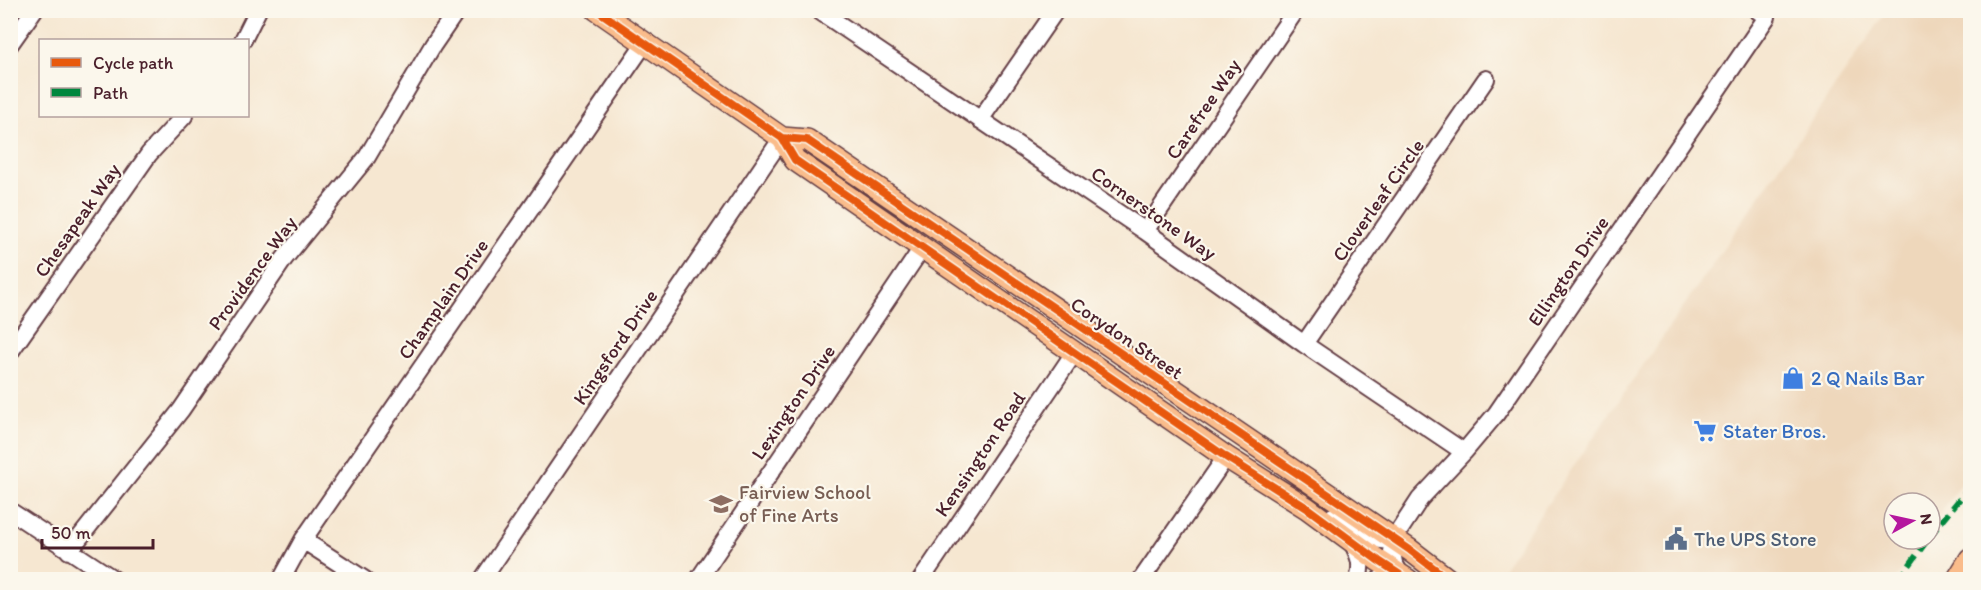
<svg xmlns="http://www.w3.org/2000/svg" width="1981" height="590" viewBox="0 0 1981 590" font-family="Itim,sans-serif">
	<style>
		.built { fill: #eed7bb }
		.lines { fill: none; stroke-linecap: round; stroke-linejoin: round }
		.minor-casing { stroke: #643d44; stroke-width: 20 }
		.major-casing { stroke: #643d44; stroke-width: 24 }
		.minor { stroke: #fff; stroke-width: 16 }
		.major { stroke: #fabc8b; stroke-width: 21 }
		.quiet { stroke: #00873e; stroke-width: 6; stroke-dasharray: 12 6; stroke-linecap: butt }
		.cycleway-casing { stroke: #fbf7ec; stroke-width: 11 }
		.cycleway { stroke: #e8590c; stroke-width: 8 }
		.labels { text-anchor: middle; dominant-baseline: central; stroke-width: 4.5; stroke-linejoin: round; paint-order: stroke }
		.street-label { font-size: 20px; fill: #4a1f2b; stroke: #fbf7ec }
		.shop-label { font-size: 20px; fill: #366cbe; stroke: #fbf7ec; text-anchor: start }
		.education-label { font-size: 20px; fill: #785e54; stroke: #fbf7ec; text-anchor: start }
		.service-label { font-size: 20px; fill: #4e5e75; stroke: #fbf7ec; text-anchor: start }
	</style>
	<rect width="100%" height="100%" fill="#fbf7ec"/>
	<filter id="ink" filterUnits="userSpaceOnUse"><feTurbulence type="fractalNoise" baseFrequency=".0167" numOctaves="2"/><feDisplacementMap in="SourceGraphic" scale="12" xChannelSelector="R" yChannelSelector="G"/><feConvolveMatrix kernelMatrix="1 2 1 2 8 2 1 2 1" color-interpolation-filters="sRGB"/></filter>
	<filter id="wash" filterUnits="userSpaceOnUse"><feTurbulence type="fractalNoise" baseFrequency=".008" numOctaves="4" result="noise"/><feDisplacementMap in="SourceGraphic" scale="24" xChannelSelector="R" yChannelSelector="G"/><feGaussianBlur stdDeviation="1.35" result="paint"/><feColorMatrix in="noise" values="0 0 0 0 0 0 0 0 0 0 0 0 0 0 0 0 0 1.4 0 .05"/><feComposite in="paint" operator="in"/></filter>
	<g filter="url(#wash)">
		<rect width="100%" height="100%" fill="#f6e7d1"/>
		<!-- built -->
		<path class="built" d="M1887,11h83v460l-40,58v-26h-36v36h29l-27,40h-400z"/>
	</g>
	<g filter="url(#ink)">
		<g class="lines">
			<!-- minor casing -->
			<g class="minor-casing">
				<path id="minor" d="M818,10l327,221 159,113 160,108
					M243,40l15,-30
					M10,44l24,-34
					M980,120l76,-110
					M1145,231l151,-221
					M1304,344l182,-265
					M10,352l139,-198 35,-38
					M10,511l105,69
					M1333,516c21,13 35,29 61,23
					M303,540l62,40
					M1352,542c7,14 11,22 6,38
					M69,551l112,-141 103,-151 83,-102 66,-112 24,-35
					M281,580l22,-40 341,-496
					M482,580l300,-442
					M698,580l224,-332
					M921,580l153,-227
					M1141,580l85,-123
					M1379,580l8,-5h14l-7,-12 -2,-11 2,-13 5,-8 21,-32 44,-47 32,-38 271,-397 -10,-7"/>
			</g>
			<!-- major casing -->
			<g class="major-casing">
				<path id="major" d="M597,10l185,128 13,22 431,297 81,51 72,53 29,19
					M782,138l25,2 603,410 39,30
					M1957,580l13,-21"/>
			</g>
			<!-- minor -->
			<use href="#minor" class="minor"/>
			<!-- major -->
			<use href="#major" class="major"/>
			<!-- quiet -->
			<path class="quiet" d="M1930,536l40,-50
				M1899,580l29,-41"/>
			<!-- cycleway casing -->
			<g class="cycleway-casing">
				<path id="cycleway" d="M597,10l185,128 13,22 431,297 81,51 72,53 29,19
					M782,138l25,2 603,410 39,30"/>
			</g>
			<!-- cycleway -->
			<use href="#cycleway" class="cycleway"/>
		</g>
	</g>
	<!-- icons -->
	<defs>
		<g id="shop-bare" transform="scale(1.8)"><path d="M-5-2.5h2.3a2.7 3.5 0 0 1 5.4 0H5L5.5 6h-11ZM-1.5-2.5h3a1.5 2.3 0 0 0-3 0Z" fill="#3f7fe0" stroke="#fbf7ec" stroke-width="2.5" paint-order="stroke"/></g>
		<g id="supermarket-bare" transform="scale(1.8)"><path d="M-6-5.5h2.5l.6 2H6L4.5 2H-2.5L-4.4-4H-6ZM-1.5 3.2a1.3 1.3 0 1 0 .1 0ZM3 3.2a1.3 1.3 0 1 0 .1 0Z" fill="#3f7fe0" stroke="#fbf7ec" stroke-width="2.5" paint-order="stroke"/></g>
		<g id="school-bare" transform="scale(1.8)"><path d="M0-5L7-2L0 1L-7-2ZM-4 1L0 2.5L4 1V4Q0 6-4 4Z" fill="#8d6e63" stroke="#fbf7ec" stroke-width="2.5" paint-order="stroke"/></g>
		<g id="civic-bare" transform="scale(1.8)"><path d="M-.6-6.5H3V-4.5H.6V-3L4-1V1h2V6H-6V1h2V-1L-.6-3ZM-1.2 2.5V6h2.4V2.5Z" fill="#5c6f8a" stroke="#fbf7ec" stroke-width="2.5" paint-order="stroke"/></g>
	</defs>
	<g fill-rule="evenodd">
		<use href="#shop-bare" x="1793" y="378"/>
		<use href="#supermarket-bare" x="1705" y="431"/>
		<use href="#school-bare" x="721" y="504"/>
		<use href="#civic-bare" x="1676" y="539"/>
	</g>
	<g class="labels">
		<!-- street labels -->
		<g class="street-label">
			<text transform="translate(1203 109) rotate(-56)">Carefree Way</text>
			<text transform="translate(1378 200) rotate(-55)">Cloverleaf Circle</text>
			<text transform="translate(1154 213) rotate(35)">Cornerstone Way</text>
			<text transform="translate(77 220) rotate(-55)">Chesapeak Way</text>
			<text transform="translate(1568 271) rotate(-56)">Ellington Drive</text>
			<text transform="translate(252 273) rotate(-54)">Providence Way</text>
			<text transform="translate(443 299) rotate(-55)">Champlain Drive</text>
			<text transform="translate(1127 338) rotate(34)">Corydon Street</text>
			<text transform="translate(615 347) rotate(-56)">Kingsford Drive</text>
			<text transform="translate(793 402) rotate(-56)">Lexington Drive</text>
			<text transform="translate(980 454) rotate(-56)">Kensington Road</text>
		</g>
		<!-- shop labels -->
		<g class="shop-label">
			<text x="1811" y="378">2 Q Nails Bar</text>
			<text x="1723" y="431">Stater Bros.</text>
		</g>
		<!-- education labels -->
		<g class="education-label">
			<text x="739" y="492">Fairview School<tspan x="739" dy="23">of Fine Arts</tspan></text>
		</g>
		<!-- service labels -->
		<g class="service-label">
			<text x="1694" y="539">The UPS Store</text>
		</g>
	</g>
	<!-- margin -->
	<rect width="1981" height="590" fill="none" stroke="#fbf7ec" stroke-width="36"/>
	<!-- legend -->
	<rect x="39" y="39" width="210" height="78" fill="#fbf7ec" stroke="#b4a19f" stroke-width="1.5"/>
	<rect x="51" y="58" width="30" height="9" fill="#e8590c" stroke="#b4a19f" stroke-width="1.5"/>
	<text x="93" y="69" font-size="18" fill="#4a1f2b">Cycle path</text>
	<rect x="51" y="88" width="30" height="9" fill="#00873e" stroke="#b4a19f" stroke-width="1.5"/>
	<text x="93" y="99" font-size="18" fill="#4a1f2b">Path</text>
	<!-- north arrow -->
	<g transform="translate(1912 521) rotate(82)"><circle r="28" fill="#fbf7ec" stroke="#b4a19f" stroke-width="1.5"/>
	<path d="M0-4.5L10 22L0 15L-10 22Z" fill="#b5179e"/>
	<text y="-9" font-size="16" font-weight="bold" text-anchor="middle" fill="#4a1f2b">N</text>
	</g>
	<!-- scale -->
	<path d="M42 539v9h111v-9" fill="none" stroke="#4a1f2b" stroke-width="3"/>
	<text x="51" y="539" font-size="18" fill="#4a1f2b" stroke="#fbf7ec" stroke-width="4.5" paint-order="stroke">50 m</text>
</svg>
